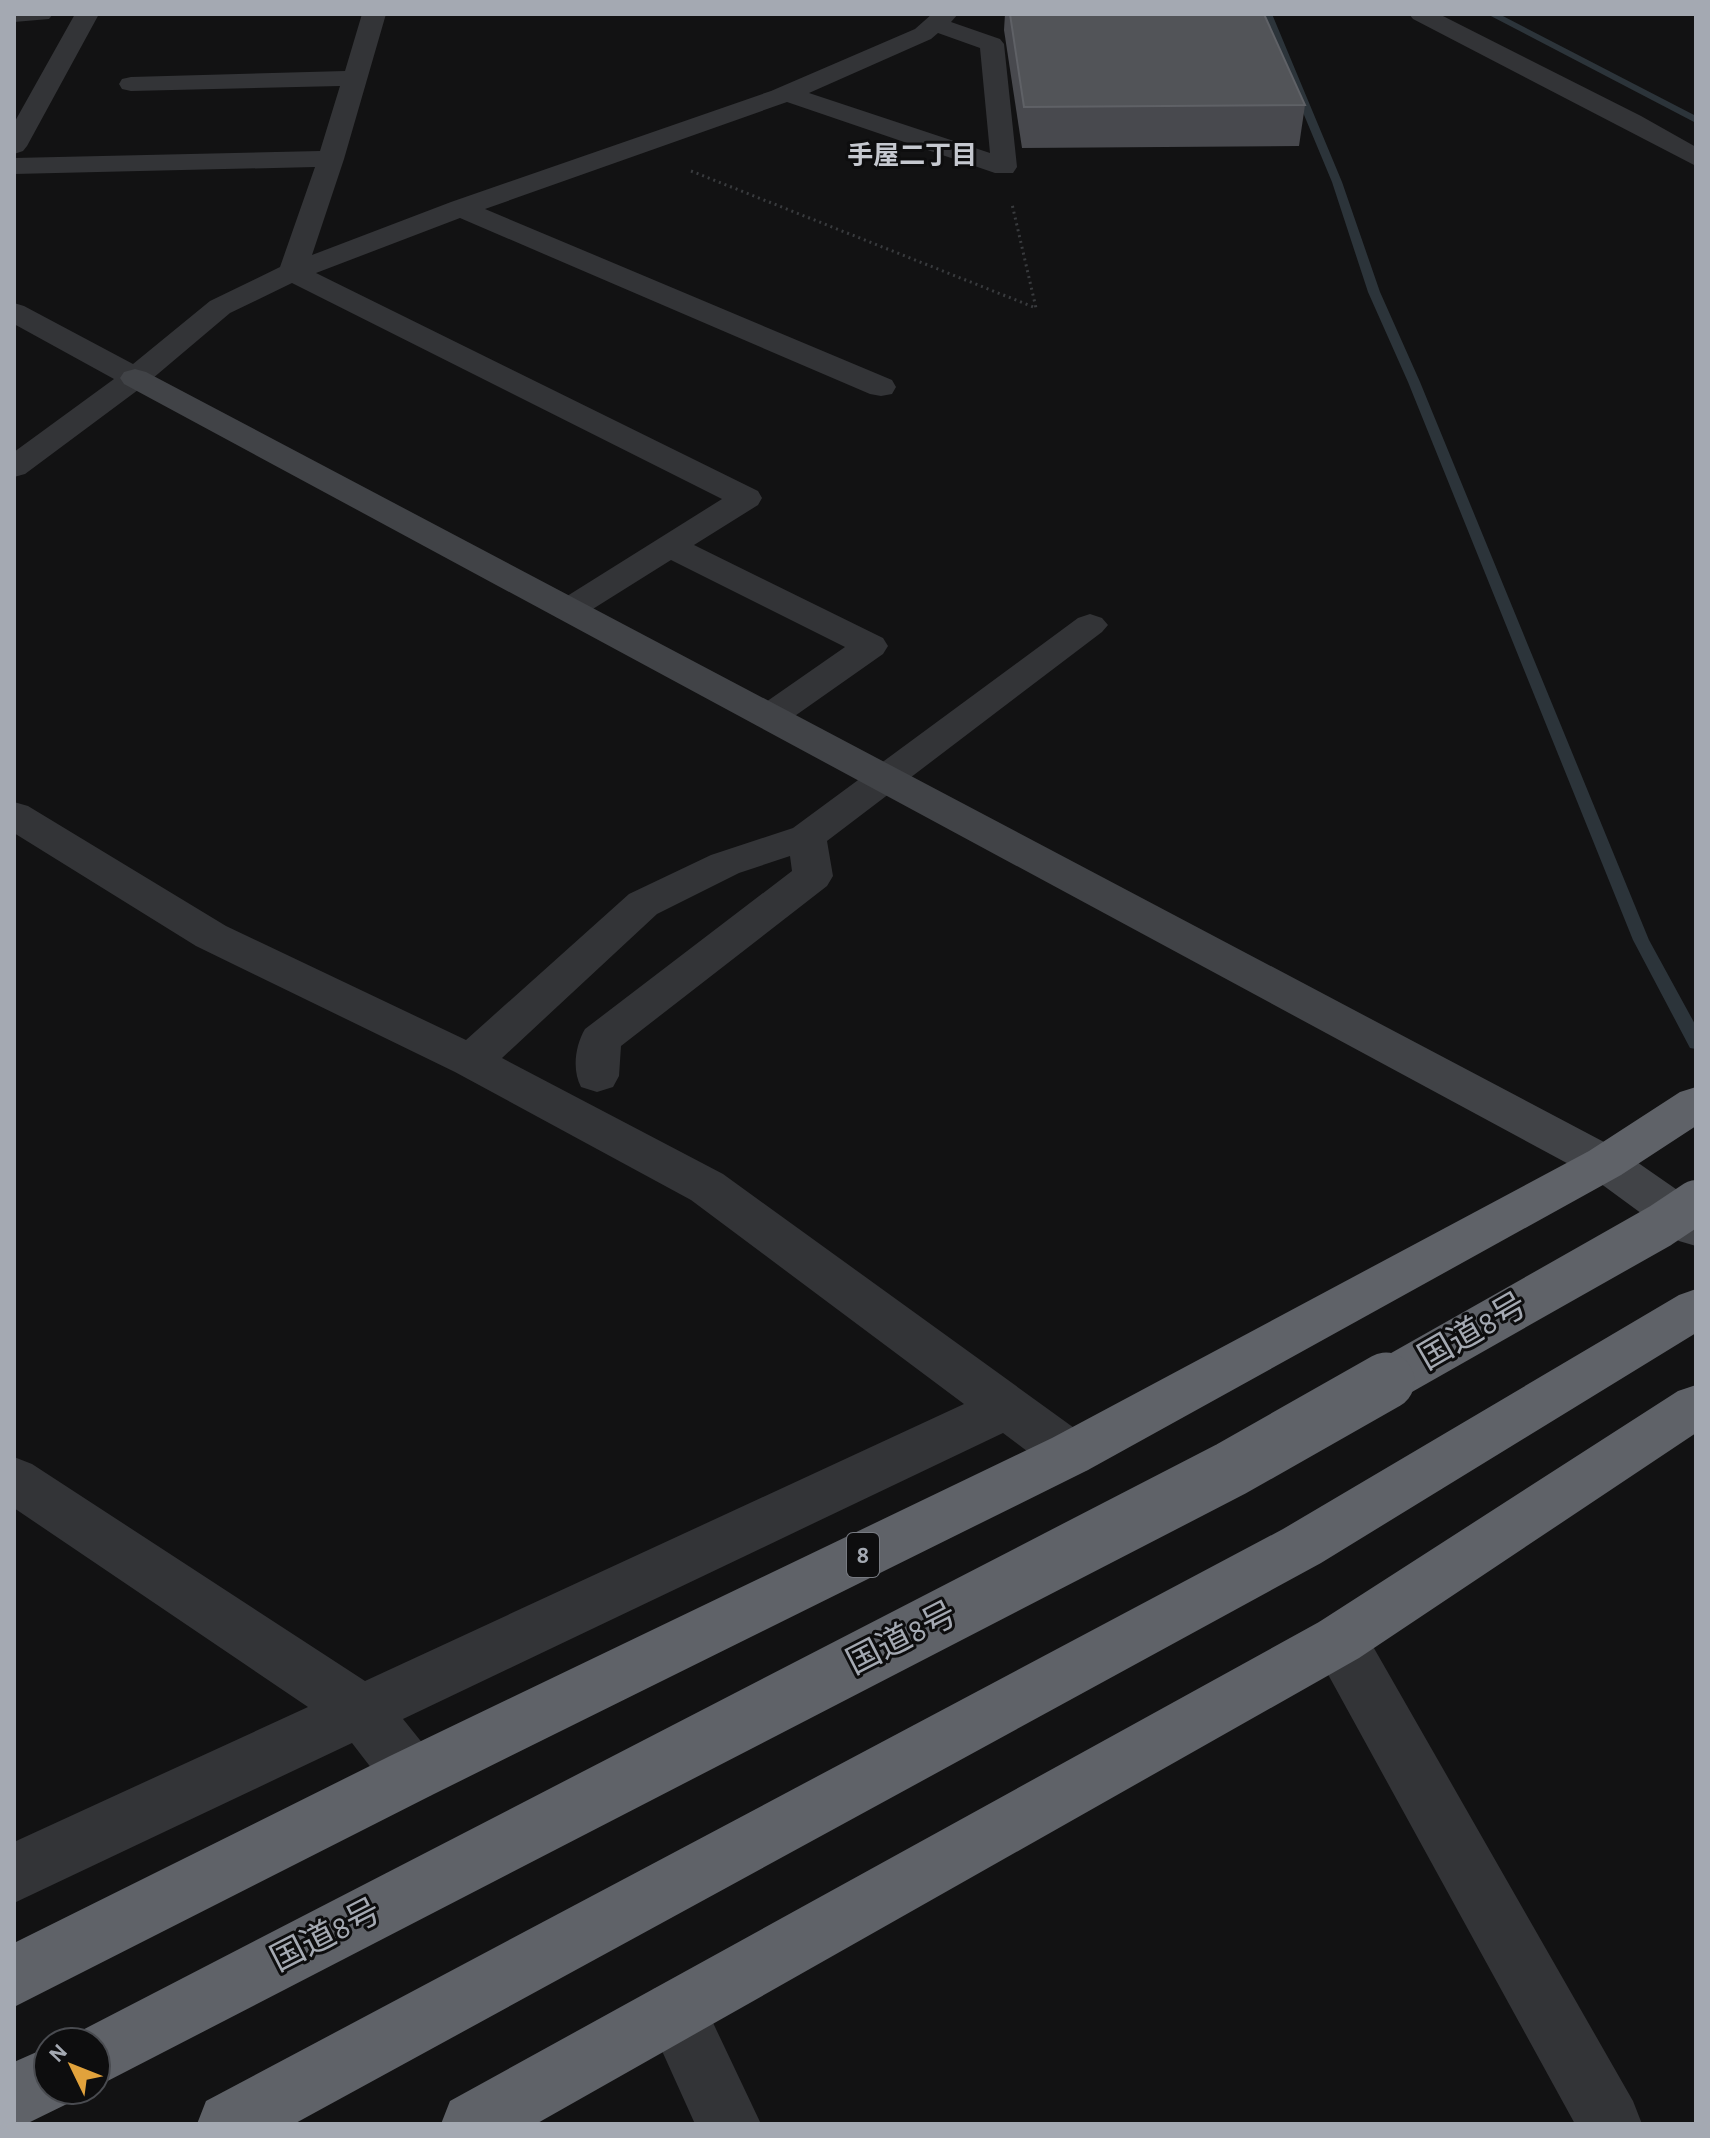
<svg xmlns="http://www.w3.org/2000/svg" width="1710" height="2138" viewBox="0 0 1710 2138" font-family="'Alegreya Sans','Noto Sans JP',sans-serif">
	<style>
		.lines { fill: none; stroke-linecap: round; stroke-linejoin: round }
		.stream { fill: #2c343a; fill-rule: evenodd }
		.path { stroke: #393b3e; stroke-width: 3; stroke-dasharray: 2 4; stroke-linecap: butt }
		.street { fill: #333437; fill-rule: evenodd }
		.secondary { fill: #414347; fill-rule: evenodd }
		.highway { fill: #5f6268; fill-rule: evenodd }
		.highway-bridge-far1 { stroke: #5f6268; stroke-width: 44 }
		.highway-bridge { stroke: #5f6268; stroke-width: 57 }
		.wall { fill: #48494e }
		.building { fill: #525458; stroke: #5f6166; stroke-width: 2 }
		.labels { text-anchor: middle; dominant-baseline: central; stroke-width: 6; stroke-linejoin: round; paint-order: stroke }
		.far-neighbourhood-label { font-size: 26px; font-weight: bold; fill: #c5c8cf; stroke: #0d0d0e }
		.shield { fill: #0d0d0e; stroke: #777a81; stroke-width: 2 }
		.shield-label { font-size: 26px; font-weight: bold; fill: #a4a9b2 }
		.near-street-label { font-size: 34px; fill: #a4a9b2; stroke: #0d0d0e }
	</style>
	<rect width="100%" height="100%" fill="#121213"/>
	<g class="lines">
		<!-- stream -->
		<path class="stream" d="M1262,14h10l70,168 38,110 40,90 229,558 47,86v23l-6,-1 -57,-108 -225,-558 -40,-90 -36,-110z
			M1487,14h12l197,102v7z"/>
		<!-- path -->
		<path class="path" d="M691,171l345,137 -24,-104"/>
		<!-- street -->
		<path class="street" d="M14,14h39l-4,5 -35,3z
			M75,14h24l-72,132 -4,5 -9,3v-31z
			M362,14h24l-42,145 -32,96 139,-53 320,-111 144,-62 17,-15h26l-7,8 49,17 4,5 13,123 -4,6h-18l-208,-71 -302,107 407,171 4,7 -4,7 -11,2 -11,-2 -410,-176 -144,55 442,218 4,7 -4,7 -64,40 189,93 5,8 -5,8 -101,71 -13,3 -13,-3 -6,-8 6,-8 89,-62 -174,-87 -91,57 -12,4 -12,-4 -6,-7 6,-7 166,-104 -430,-216 -62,30 -84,71 -121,90 -11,3v-25l100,-73 -100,-55v-21l10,3 109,58 77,-63 70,-34 35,-100 -301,7v-16l306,-7 20,-65 -209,5 -9,-2 -3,-5 3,-5 9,-2 214,-6zM938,33l42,15 10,105 -181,-60 122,-54z
			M1409,14h30l202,102 55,31v19l-283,-147z
			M1090,614l12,4 6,7 -6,7 -275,209 6,35 -6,10 -206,160 -2,30 -6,11 -16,5 -16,-5c-9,-17 -6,-41 4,-58l207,-158 -2,-15 -51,17 -82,41 -155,144 221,116 365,264 8,16 -8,16 -18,6 -18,-6 -49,-37 -600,286 29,36 9,20 -9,20 -20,8 -20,-8 -40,-52 -338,160v-61l294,-135 -294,-199v-51l18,7 333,217 599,-277 -273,-204 -236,-128 -259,-126 -182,-113v-31l14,4 198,120 240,114 163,-146 82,-39 82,-27 285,-210z
			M1339,1615l20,7 274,479 9,23h-67l-256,-466 -8,-18 8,-18z
			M675,1980l22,9 64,135h-66l-51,-113 9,-22z"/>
		<!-- secondary -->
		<path class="secondary" d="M135,369l11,3 1475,779 75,52v43l-17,-5 -90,-66 -1465,-791 -4,-6 4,-6z"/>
		<!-- highway -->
		<path class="highway" d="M1696,1087v39l-75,49 -533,295 -656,325 -418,212v-64l378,-188 660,-317 537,-287 91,-59z
			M1696,1289v44l-375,230 -1027,561h-97l9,-23 1077,-572 396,-234z
			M1696,1385v48l-337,225 -823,466h-95l9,-23 869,-479 359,-231z
			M48,2047v43h27l-4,12 -45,22h-12v-62z"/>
		<!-- highway-bridge-far1 -->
		<path class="highway-bridge-far1" d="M1383,1383l277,-157 36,-24"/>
		<!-- highway-bridge -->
		<path class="highway-bridge" d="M96,2055l1135,-586 155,-88"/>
	</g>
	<!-- wall -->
	<path class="wall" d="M1005,14h259l41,91 -6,41 -277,2 -18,-118z"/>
	<!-- building -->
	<path class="building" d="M1010,14h254l41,91 -281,2z"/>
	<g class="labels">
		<!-- far-neighbourhood labels -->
		<g class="far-neighbourhood-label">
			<text x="912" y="156">手屋二丁目</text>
		</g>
		<!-- shield labels -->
		<rect class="shield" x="847" y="1533" width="32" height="44" rx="6"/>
		<g class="shield-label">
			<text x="863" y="1555">8</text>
		</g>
		<!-- near-street labels -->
		<g class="near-street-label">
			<text transform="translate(1473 1332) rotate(-30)">国道8号</text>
			<text transform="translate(902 1639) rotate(-27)">国道8号</text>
			<text transform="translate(326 1936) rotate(-27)">国道8号</text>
		</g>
	</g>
	<!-- border -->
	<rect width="1710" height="2138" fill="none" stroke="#a4a9b2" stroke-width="32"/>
	<!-- north arrow -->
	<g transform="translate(72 2066) rotate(313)"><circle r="38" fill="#0d0d0e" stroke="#494b50" stroke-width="2"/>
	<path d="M0-6L14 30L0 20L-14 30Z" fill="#e1a23c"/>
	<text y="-12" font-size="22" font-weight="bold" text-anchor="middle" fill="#a4a9b2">N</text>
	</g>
</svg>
